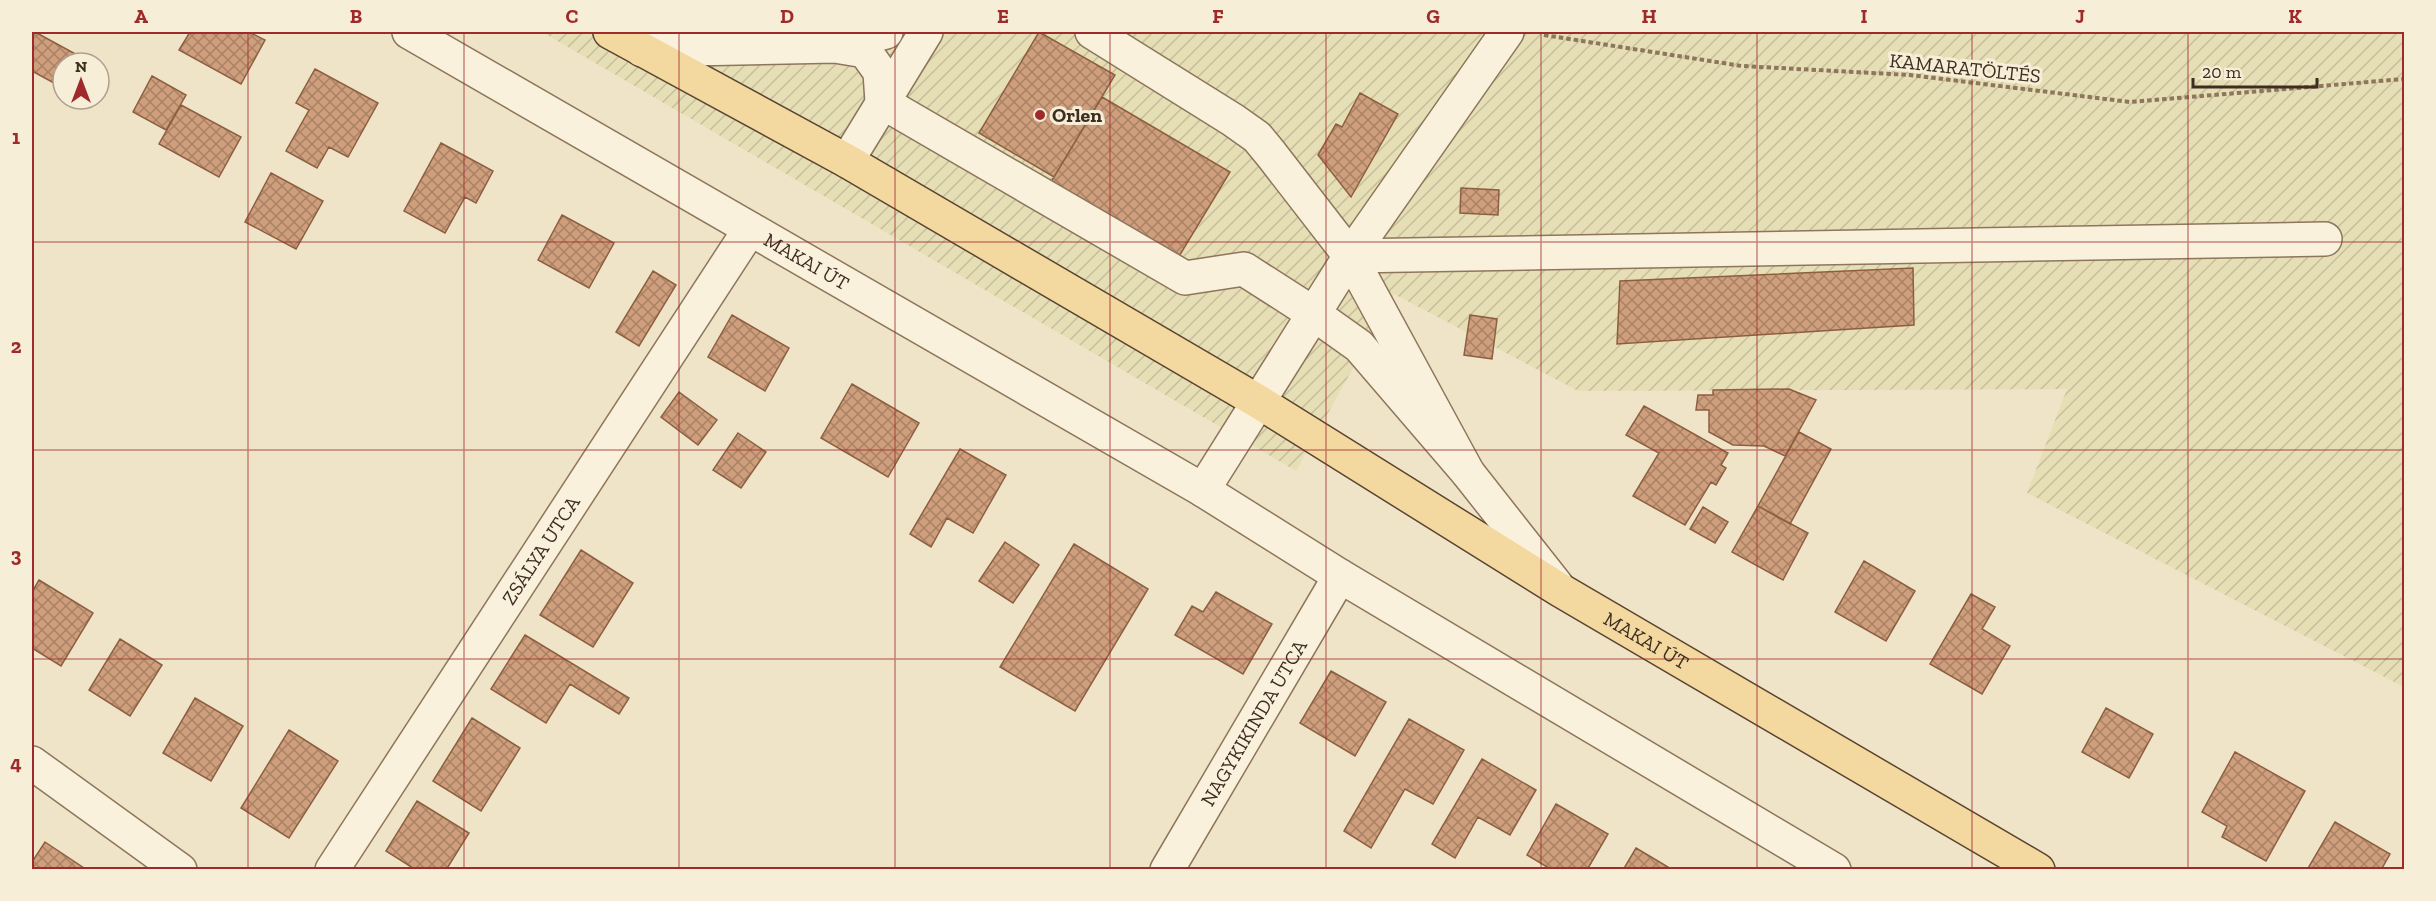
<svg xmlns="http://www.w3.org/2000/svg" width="2436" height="901" viewBox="0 0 2436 901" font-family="'Zilla Slab',serif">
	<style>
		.farmland { fill: url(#farmland-furrows) }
		.building { fill: url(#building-cross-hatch); stroke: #8d5f41; stroke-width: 1.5 }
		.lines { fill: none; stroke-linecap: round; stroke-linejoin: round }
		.minor-casing { stroke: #8d765c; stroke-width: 36 }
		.major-casing { stroke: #5b4430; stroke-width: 36 }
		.path { stroke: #8d765c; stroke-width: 4; stroke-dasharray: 4.5 3; stroke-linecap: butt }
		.minor { stroke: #faf1dc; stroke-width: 33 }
		.major { stroke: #f3d9a0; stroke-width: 33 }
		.grid { fill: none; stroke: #9e2a2b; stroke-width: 1.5; stroke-opacity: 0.55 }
		.poi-dot { fill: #9e2a2b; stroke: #f7eed8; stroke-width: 2 }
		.labels { text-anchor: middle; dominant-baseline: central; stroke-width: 6; stroke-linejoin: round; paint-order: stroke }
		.street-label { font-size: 20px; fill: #3d2e20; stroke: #f7eed8 }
		.poi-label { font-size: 20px; font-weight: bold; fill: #3d2e20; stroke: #f7eed8; text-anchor: start }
		.neatline { fill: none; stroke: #9e2a2b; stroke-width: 2 }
		.grid-label { font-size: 20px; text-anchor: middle; font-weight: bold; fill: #9e2a2b }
	</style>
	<defs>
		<pattern id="farmland-furrows" width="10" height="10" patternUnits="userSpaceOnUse" patternTransform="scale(1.5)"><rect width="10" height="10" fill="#e6deb5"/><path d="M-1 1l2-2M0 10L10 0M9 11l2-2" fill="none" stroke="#c6bf9b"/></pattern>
		<pattern id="building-cross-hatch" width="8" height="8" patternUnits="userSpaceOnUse" patternTransform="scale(1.5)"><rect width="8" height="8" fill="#cf9f7d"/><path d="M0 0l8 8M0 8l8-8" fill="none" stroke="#a98266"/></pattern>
	</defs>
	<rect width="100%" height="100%" fill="#f0e4c8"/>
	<!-- farmland -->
	<path class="farmland" d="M542,32h1862v655l-377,-194 40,-104 -489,2 -184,-97 -98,177z"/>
	<!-- building -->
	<path class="building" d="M35,32l46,25 -4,6h-14v25l-31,-17v-38z
		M190,32h59l16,8 -24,44 -62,-34z
		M1039,32l76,43 -61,102 -75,-44z
		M315,69l63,34 -30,54 -19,-10 -12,21 -31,-17 23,-41 -13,-7z
		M152,76l34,19 -20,35 -33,-18z
		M1360,93l38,21 -47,83 -33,-42 18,-31 6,3z
		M1102,97l128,75 -55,91 -127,-76z
		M181,105l60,32 -22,40 -60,-33z
		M441,143l52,28 -17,32 -11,-6 -20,36 -41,-22z
		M271,173l52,28 -27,48 -51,-27z
		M1461,188l38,2 -1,25 -38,-2z
		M562,215l52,28 -25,45 -51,-28z
		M1913,268l1,57 -297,19 3,-63z
		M653,271l23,14 -37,61 -23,-14z
		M732,315l57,33 -24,43 -57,-34z
		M1470,315l27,4 -5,40 -28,-4z
		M852,384l67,39 -31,54 -67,-39z
		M1789,389l27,11 -31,56 -21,-10 -31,-1 -24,-13v-22h-13l2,-15h15v-5z
		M679,392l38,28 -19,25 -37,-28z
		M1644,406l84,47 -7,12 5,3 -10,17 -5,-3 -26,43 -52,-29 26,-43 -33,-18z
		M1799,432l32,17 -41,75 -32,-18z
		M738,433l28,19 -25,36 -28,-18z
		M960,449l46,26 -33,58 -26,-15 -16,29 -21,-13z
		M1758,506l50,27 -25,47 -51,-28z
		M1703,507l25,15 -13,21 -25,-14z
		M1005,542l34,23 -26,38 -34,-22z
		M1074,544l74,45 -73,122 -75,-44z
		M581,550l52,33 -40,64 -53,-32z
		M1864,561l51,30 -29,50 -51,-29z
		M39,580l54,33 -32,53 -29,-18v-56z
		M1216,592l56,32 -29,50 -68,-39 17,-29 11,6z
		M1971,594l24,13 -13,22 28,17 -28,48 -52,-30z
		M525,635l104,63 -10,16 -49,-30 -24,39 -55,-34z
		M120,639l42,26 -32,51 -41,-26z
		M1331,671l55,31 -31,54 -55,-33z
		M195,698l48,28 -32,55 -48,-28z
		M2106,708l47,26 -24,44 -47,-26z
		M472,718l48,30 -39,63 -48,-30z
		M1409,719l55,31 -31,54 -28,-15 -34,59 -27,-17z
		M289,730l49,31 -49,77 -48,-30z
		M2235,752l70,39 -39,70 -44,-24 5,-11 -25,-14z
		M1482,759l54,31 -26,45 -32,-18 -23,41 -23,-14z
		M417,801l52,32 -23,37h-30l-30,-19z
		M1556,804l52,30 -21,36h-35l-25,-15z
		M2335,822l55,32 -9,16h-74z
		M45,842l42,28h-55v-8z
		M1636,848l37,22h-50z"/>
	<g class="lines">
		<!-- minor casing -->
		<g class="minor-casing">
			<g id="minor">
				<path id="s1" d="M409,32l794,458 137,86 494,294"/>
				<path d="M1092,32l141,88 24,17 14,17 79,102 118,217 89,113"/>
				<path d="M836,45l50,-13"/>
				<path d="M642,50l193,-4 30,5 15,21 2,30 303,176 59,-9 70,45 45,32 109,127"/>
				<path d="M847,161l79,-129"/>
				<path d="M1350,256l975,-17"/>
				<path d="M1203,490l147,-234 157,-224"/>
				<path d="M32,763l148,107"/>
				<path id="s2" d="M332,870l418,-641"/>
				<path id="s3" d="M1167,870l173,-294"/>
			</g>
		</g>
		<!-- major casing -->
		<g class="major-casing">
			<g id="major">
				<path id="s4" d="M610,32l237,129 412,241 301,188 478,280"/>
			</g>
		</g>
		<!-- path -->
		<path class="path" d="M1544,35l198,31 168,9 220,27 274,-23"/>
		<!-- minor -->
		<use href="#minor" class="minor"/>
		<!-- major -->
		<use href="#major" class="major"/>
	</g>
	<!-- grid -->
	<path class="grid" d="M248,32v838M464,32v838M679,32v838M895,32v838M1110,32v838M1326,32v838M1541,32v838M1757,32v838M1972,32v838M2188,32v838M32,242h2372M32,450h2372M32,659h2372"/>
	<!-- markers -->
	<circle class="poi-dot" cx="1040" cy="115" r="6"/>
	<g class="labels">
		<!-- street labels -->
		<g class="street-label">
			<text transform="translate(1965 68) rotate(6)">KAMARATÖLTÉS</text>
			<text stroke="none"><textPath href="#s1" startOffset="459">MAKAI ÚT</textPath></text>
			<text stroke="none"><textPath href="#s2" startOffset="382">ZSÁLYA UTCA</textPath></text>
			<text stroke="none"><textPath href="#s4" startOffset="1202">MAKAI ÚT</textPath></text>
			<text stroke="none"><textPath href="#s3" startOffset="171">NAGYKIKINDA UTCA</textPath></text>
		</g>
		<!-- poi labels -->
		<g class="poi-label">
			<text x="1052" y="115">Orlen</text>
		</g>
	</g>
	<!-- border -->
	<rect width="2436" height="901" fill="none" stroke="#f7eed8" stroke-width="66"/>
	<!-- north arrow -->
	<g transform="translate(81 81)"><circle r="28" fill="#f7eed8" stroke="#ada18e" stroke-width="1.5"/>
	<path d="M0-4.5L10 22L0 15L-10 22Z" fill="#9e2a2b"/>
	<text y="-9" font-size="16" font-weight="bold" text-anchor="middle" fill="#3d2e20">N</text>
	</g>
	<!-- scale -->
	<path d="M2193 78v9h124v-9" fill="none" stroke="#3d2e20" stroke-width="3"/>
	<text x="2202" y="78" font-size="18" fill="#3d2e20" stroke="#f7eed8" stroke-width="4.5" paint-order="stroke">20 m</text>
	<rect x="33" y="33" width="2370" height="835" class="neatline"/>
	<g class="grid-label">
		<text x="141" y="23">A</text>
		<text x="356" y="23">B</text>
		<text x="572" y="23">C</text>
		<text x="787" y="23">D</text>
		<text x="1003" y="23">E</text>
		<text x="1218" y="23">F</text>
		<text x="1433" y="23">G</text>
		<text x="1649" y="23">H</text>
		<text x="1864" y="23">I</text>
		<text x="2080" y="23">J</text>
		<text x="2295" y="23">K</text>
		<text x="16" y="144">1</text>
		<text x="16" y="353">2</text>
		<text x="16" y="562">3</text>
		<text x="16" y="770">4</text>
	</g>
</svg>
